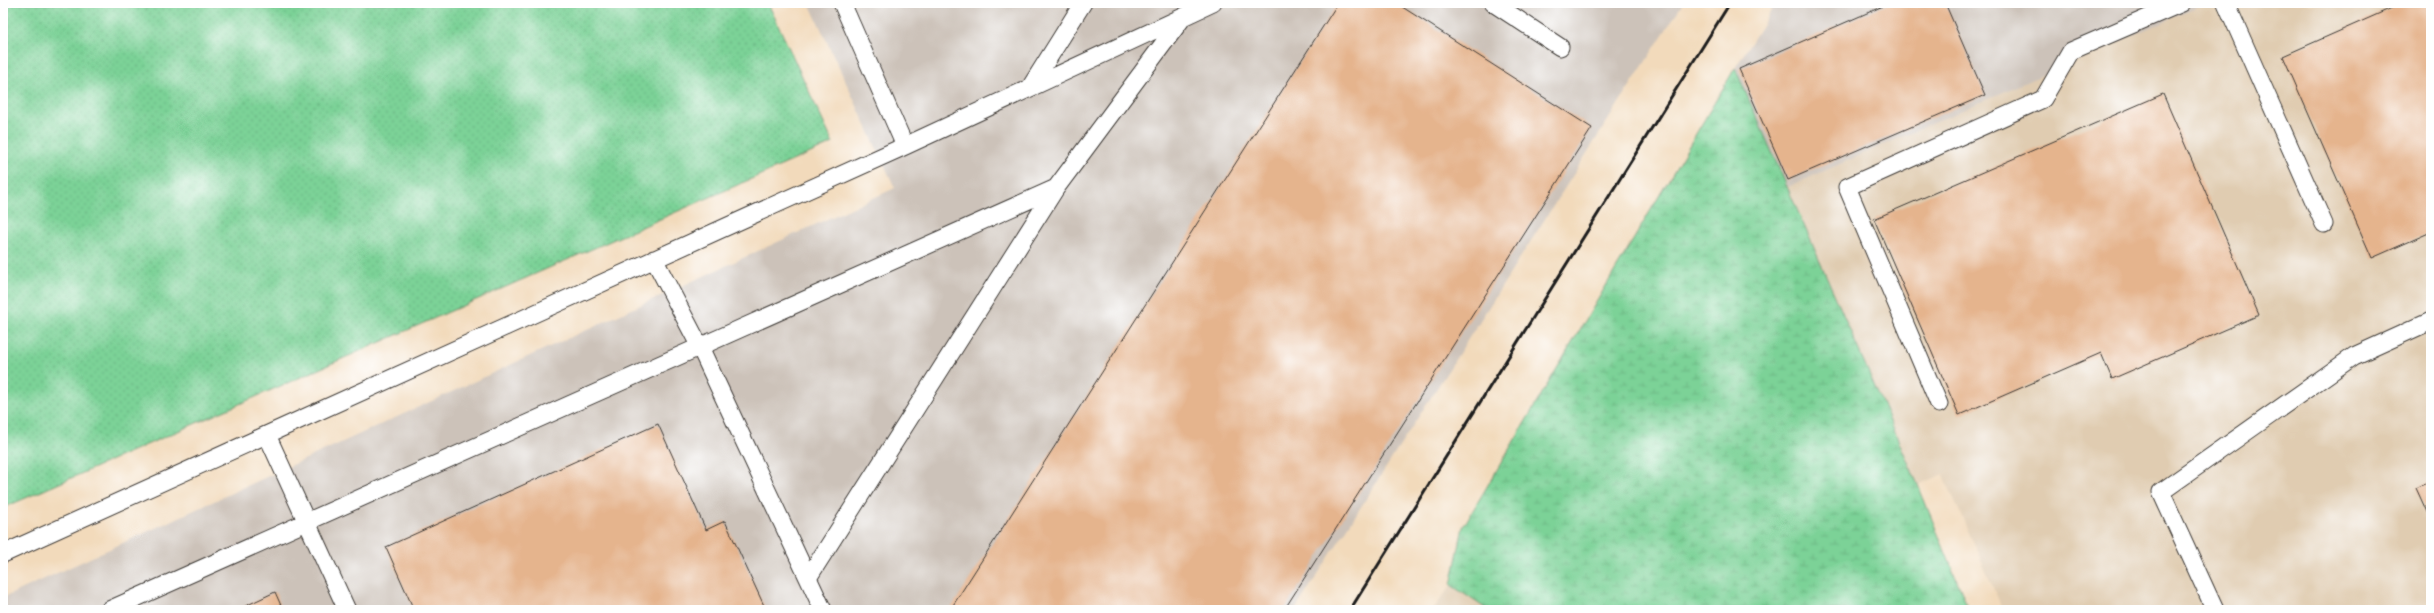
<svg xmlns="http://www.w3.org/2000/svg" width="2434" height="613" viewBox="0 0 2434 613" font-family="'IM FELL English',serif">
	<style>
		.built { fill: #e0ccb1 }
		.industrial { fill: #ccc2b9 }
		.grass { fill: url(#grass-dots); stroke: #4c775a }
		.wetland { fill: url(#wetland-marsh); stroke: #4c775a }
		.building { fill: #e5b48d }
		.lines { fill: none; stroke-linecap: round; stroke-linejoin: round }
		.lane-casing { stroke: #3c3834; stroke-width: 19 }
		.lane { stroke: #fff; stroke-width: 17 }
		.rail { stroke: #1c1c1c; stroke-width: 3 }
	</style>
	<defs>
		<pattern id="grass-dots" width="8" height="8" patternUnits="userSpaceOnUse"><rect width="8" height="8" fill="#7bd297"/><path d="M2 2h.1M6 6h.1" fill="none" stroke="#6ab482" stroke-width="1.8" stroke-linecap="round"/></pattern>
		<pattern id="wetland-marsh" width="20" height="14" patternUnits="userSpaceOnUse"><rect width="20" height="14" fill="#7bd297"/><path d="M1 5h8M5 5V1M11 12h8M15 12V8" fill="none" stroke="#6ab482"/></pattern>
	</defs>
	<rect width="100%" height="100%" fill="#fff"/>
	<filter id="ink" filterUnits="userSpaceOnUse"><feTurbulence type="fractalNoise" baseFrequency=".025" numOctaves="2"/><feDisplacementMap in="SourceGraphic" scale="8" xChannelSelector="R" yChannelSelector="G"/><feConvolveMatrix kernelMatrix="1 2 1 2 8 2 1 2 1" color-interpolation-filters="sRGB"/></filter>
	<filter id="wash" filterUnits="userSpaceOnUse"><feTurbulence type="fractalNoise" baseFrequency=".012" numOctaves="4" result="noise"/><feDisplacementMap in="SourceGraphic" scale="16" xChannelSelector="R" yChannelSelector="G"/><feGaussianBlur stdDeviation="0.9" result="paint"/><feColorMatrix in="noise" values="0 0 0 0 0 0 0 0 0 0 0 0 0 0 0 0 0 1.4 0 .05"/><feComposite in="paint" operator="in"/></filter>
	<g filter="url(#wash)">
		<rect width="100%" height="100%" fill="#f2dabb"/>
		<!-- built -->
		<path class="built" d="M2206,3h225v607h-428l-60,-136 -25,11 -130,-298z
			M1451,585l37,25h-55z"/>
		<!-- industrial -->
		<path class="industrial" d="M809,3h874l-388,607h-1292v-12l892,-410z
			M1776,3h430l-418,184 -53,-119z"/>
		<!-- grass -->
		<path class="grass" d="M3,3h765l65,140 -830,365z"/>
		<!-- wetland -->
		<path class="wetland" d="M1735,68l183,417 51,125h-481l-37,-25 12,-58z"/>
		<g id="blocks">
			<!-- building -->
			<path class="building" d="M1338,3h58l196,125 -308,482h-334z
				M1890,3h55l40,92 -197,85 -49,-111z
				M2403,3h28v229l-59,26 -89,-202z
				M2163,94l96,221 -147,64 -11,-26 -142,62 -85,-196z
				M658,424l48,106 19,-9 41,89h-352l-28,-63z
				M2431,481v40l-15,-33z
				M275,592l8,18h-46z"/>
		</g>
	</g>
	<g filter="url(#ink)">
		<use href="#blocks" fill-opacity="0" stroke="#3c3834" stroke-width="1"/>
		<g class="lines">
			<!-- lane casing -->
			<g class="lane-casing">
				<path id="lane" d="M842,3l63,143
					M1493,3l67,44
					M2226,3l98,221
					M1031,86l52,-83
					M654,259l46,88 123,263
					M1939,404l-92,-217 196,-88 28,-48 111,-48
					M267,435l80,175
					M3,554l902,-408 308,-143
					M808,578l248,-390 125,-168
					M109,610l947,-422
					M2215,610l-54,-118 193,-136 77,-35"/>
			</g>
			<!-- lane -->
			<use href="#lane" class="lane"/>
			<!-- rail -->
			<path class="rail" d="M1350,610l380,-607"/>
		</g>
	</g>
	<!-- margin -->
	<rect width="2434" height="613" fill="none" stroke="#fff" stroke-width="16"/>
</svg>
